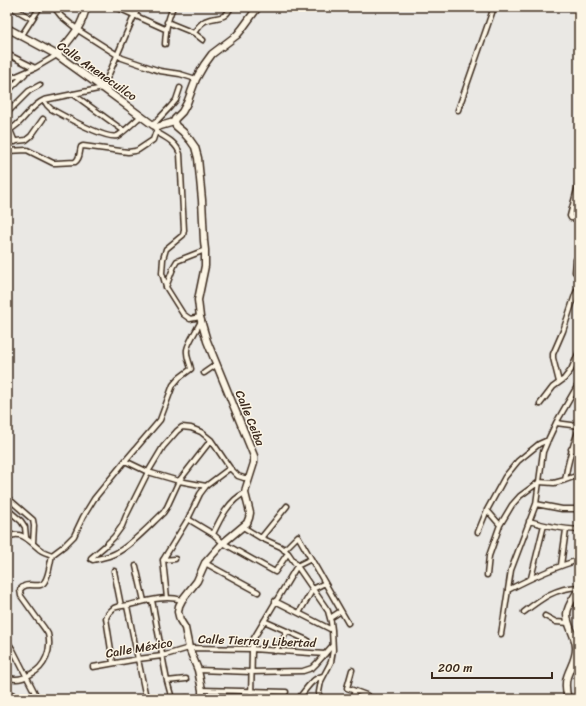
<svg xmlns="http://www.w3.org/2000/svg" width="586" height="706" viewBox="0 0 586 706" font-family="Sriracha,sans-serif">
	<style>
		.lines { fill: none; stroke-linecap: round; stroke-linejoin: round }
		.street-casing { stroke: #3b2a1e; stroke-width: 7 }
		.secondary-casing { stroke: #3b2a1e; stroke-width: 9 }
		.street { stroke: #fcf5e5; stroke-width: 4 }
		.secondary { stroke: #fcf5e5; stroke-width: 6 }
		.labels { text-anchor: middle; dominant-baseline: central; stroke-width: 3; stroke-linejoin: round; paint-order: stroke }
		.street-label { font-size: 12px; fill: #3b2a1e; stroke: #fcf5e5 }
	</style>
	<rect width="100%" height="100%" fill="#eae8e4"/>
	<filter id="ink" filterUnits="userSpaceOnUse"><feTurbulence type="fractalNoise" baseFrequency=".025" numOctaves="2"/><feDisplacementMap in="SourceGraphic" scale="8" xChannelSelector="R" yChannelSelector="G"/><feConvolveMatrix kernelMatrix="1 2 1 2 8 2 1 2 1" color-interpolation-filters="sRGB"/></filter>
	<g filter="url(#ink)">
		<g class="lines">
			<!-- street casing -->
			<g class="street-casing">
				<path id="street" d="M11,7l21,12
					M54,7l7,9 17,14 44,28 38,13 20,3 16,5
					M116,7l49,22
					M167,22l27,11 9,7
					M194,33c3,-5 6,-9 11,-12 12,-6 19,1 26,-14
					M22,35l18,-28
					M165,44c1,-16 2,-22 8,-37
					M7,54l28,14
					M7,80l28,-12 22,-13
					M7,92l18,-18
					M73,94l51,37
					M44,100l3,5 4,4c11,6 55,31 66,27 5,-2 19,-16 24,-20
					M458,110l36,-103
					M7,113l22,-22 11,-6
					M153,125l17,-18 6,-7 4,-12
					M7,127l3,3 5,12
					M7,131c16,-6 22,-25 37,-31l59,-12 31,-72 5,-9
					M156,132c10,6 20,10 24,22l4,76 -1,5 -17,14 -3,10 -1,14 4,14 17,27 7,5 10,-2
					M7,142l19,-2 5,-4 12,-17
					M7,151l20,-1 26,13h3l19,-1c6,-4 4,-10 6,-15l2,-1 45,6 7,-1 3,-1 15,-10 3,-9
					M579,182l-9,34 1,2 8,1
					M576,260l-1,12 4,3
					M166,287l8,-21 3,-5 28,-11
					M204,373l13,-9
					M559,382l-6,-24v-4l10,-23 12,-36 4,-9
					M540,404l13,-17 11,-8 7,-9 8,-18
					M556,423l23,3
					M571,449l8,2
					M125,461l23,11 31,9 27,5
					M565,480c3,-19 7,-33 14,-51
					M539,482l15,1 11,-3 14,-5
					M7,499l3,1 23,20 1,6 -1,17
					M536,504l26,5h17
					M7,509l14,12 4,6 1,10
					M487,510l13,15
					M188,519l25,15 10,9 52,29 13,-19
					M529,521c17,5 33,8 50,9
					M243,527l18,11 20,9 7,6 40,58 3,11 1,8 1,20 -2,12 -10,19 -2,11v7
					M478,532l9,-22 18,-33 13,-16 21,-17 9,-4
					M213,534c7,-15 16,-34 32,-41
					M7,538c13,-9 21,2 31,10 4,4 9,5 14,7
					M261,538l26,-32
					M284,550l14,-14 50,87
					M52,555l12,-9 10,-10 9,-19 11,-18 31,-38 35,-41 13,-35 6,-7 12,-9c-1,-6 -5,-12 -4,-19 0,-6 11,-22 14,-29
					M91,559v-1l14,-12 9,-9 8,-11 4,-10 22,-44 15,-25 14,-16 5,-4 9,1 10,4 10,8 19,28 8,8 6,2h5
					M91,559l2,1c7,-2 15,-3 21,-6 16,-7 36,-29 49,-41l4,-6 12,-26 32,-41
					M163,560l25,-41 12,-25 6,-8 24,-18
					M163,560l4,38
					M163,560l12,-1
					M205,563l53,29
					M561,565l5,-35
					M136,566l8,35
					M114,571l7,35
					M487,575l2,-19 11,-31 12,-20 8,-9 19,-14
					M531,578l13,-53
					M508,590c23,-12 46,-23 71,-30
					M152,600l15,81 5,18
					M275,601l57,29
					M127,606l18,87
					M524,612c18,-14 31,-24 55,-25
					M299,613l14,-24 12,-6
					M545,616l11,6 13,1
					M330,618l11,-7
					M264,621l43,19
					M501,634l3,-18 7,-46 25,-66 7,-52 5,-12 8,-17 23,-40
					M7,641l6,9 24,47v2
					M275,651l12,-19
					M113,663l-7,-45c2,-5 4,-7 8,-10 4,-2 10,-2 15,-3 17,-4 35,-10 53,-5
					M93,667l45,-8 24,-3 27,-8 63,1 73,5
					M198,670l53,2 52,-1 9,-3 5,-5 15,-17
					M352,670l-5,18 19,7 7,4
					M7,677c8,4 16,2 24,-3 14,-7 21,-24 17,-40 -2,-4 -6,-9 -9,-13 -6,-8 -12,-17 -18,-25l-1,-6c7,-11 20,1 25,-9 4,-6 5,-18 7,-26
					M167,681l19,-2
					M202,690l84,2
					M7,691l5,3 3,5
					M180,699l7,-1
					M251,699l1,-50v-7l2,-4 43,-72 14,-7
					M298,699c8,-9 13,-20 25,-23
					M352,699l3,-8"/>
			</g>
			<!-- secondary casing -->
			<g class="secondary-casing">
				<path id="secondary" d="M7,28l50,27 46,33 50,37 4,2 17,-5
					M57,55c13,-16 25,-27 29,-48
					M174,122l2,4 7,6 7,8 5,7 3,11 4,42 2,41 1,9v16l-7,34 2,17 7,24 47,115v7l-8,25 -1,5 5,20 -1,5 -2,5 -24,20 -18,20 -8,18 -15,19 -3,6 -1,6 2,8 5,8 4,20 9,22 4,20v9
					M174,122l1,-3 7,-7 5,-9 9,-24 8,-14 8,-11 25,-19 5,-6 16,-22
					M568,699c-2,-7 -3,-15 -1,-22 3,-10 10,-19 9,-30 0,-11 -9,-21 -9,-33 0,-8 8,-18 12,-25"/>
			</g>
			<!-- street -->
			<use href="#street" class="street"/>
			<!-- secondary -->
			<use href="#secondary" class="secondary"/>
		</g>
	</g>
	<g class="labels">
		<!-- street labels -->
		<g class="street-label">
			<text transform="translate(97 71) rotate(35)">Calle Anenecuilco</text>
			<text transform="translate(250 418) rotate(68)">Calle Ceiba</text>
			<text transform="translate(257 641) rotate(2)">Calle Tierra y Libertad</text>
			<text transform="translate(139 648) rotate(-10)">Calle México</text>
		</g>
	</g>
	<!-- margin -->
	<rect width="586" height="706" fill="none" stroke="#fcf5e5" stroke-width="24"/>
	<rect x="12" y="12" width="562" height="682" fill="none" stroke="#3b2a1e" stroke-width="1.5" filter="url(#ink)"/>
	<!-- scale -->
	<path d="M432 672v6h120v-6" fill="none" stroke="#3b2a1e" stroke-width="2"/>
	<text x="438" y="672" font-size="12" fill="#3b2a1e" stroke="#fcf5e5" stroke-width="3" paint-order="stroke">200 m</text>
</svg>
